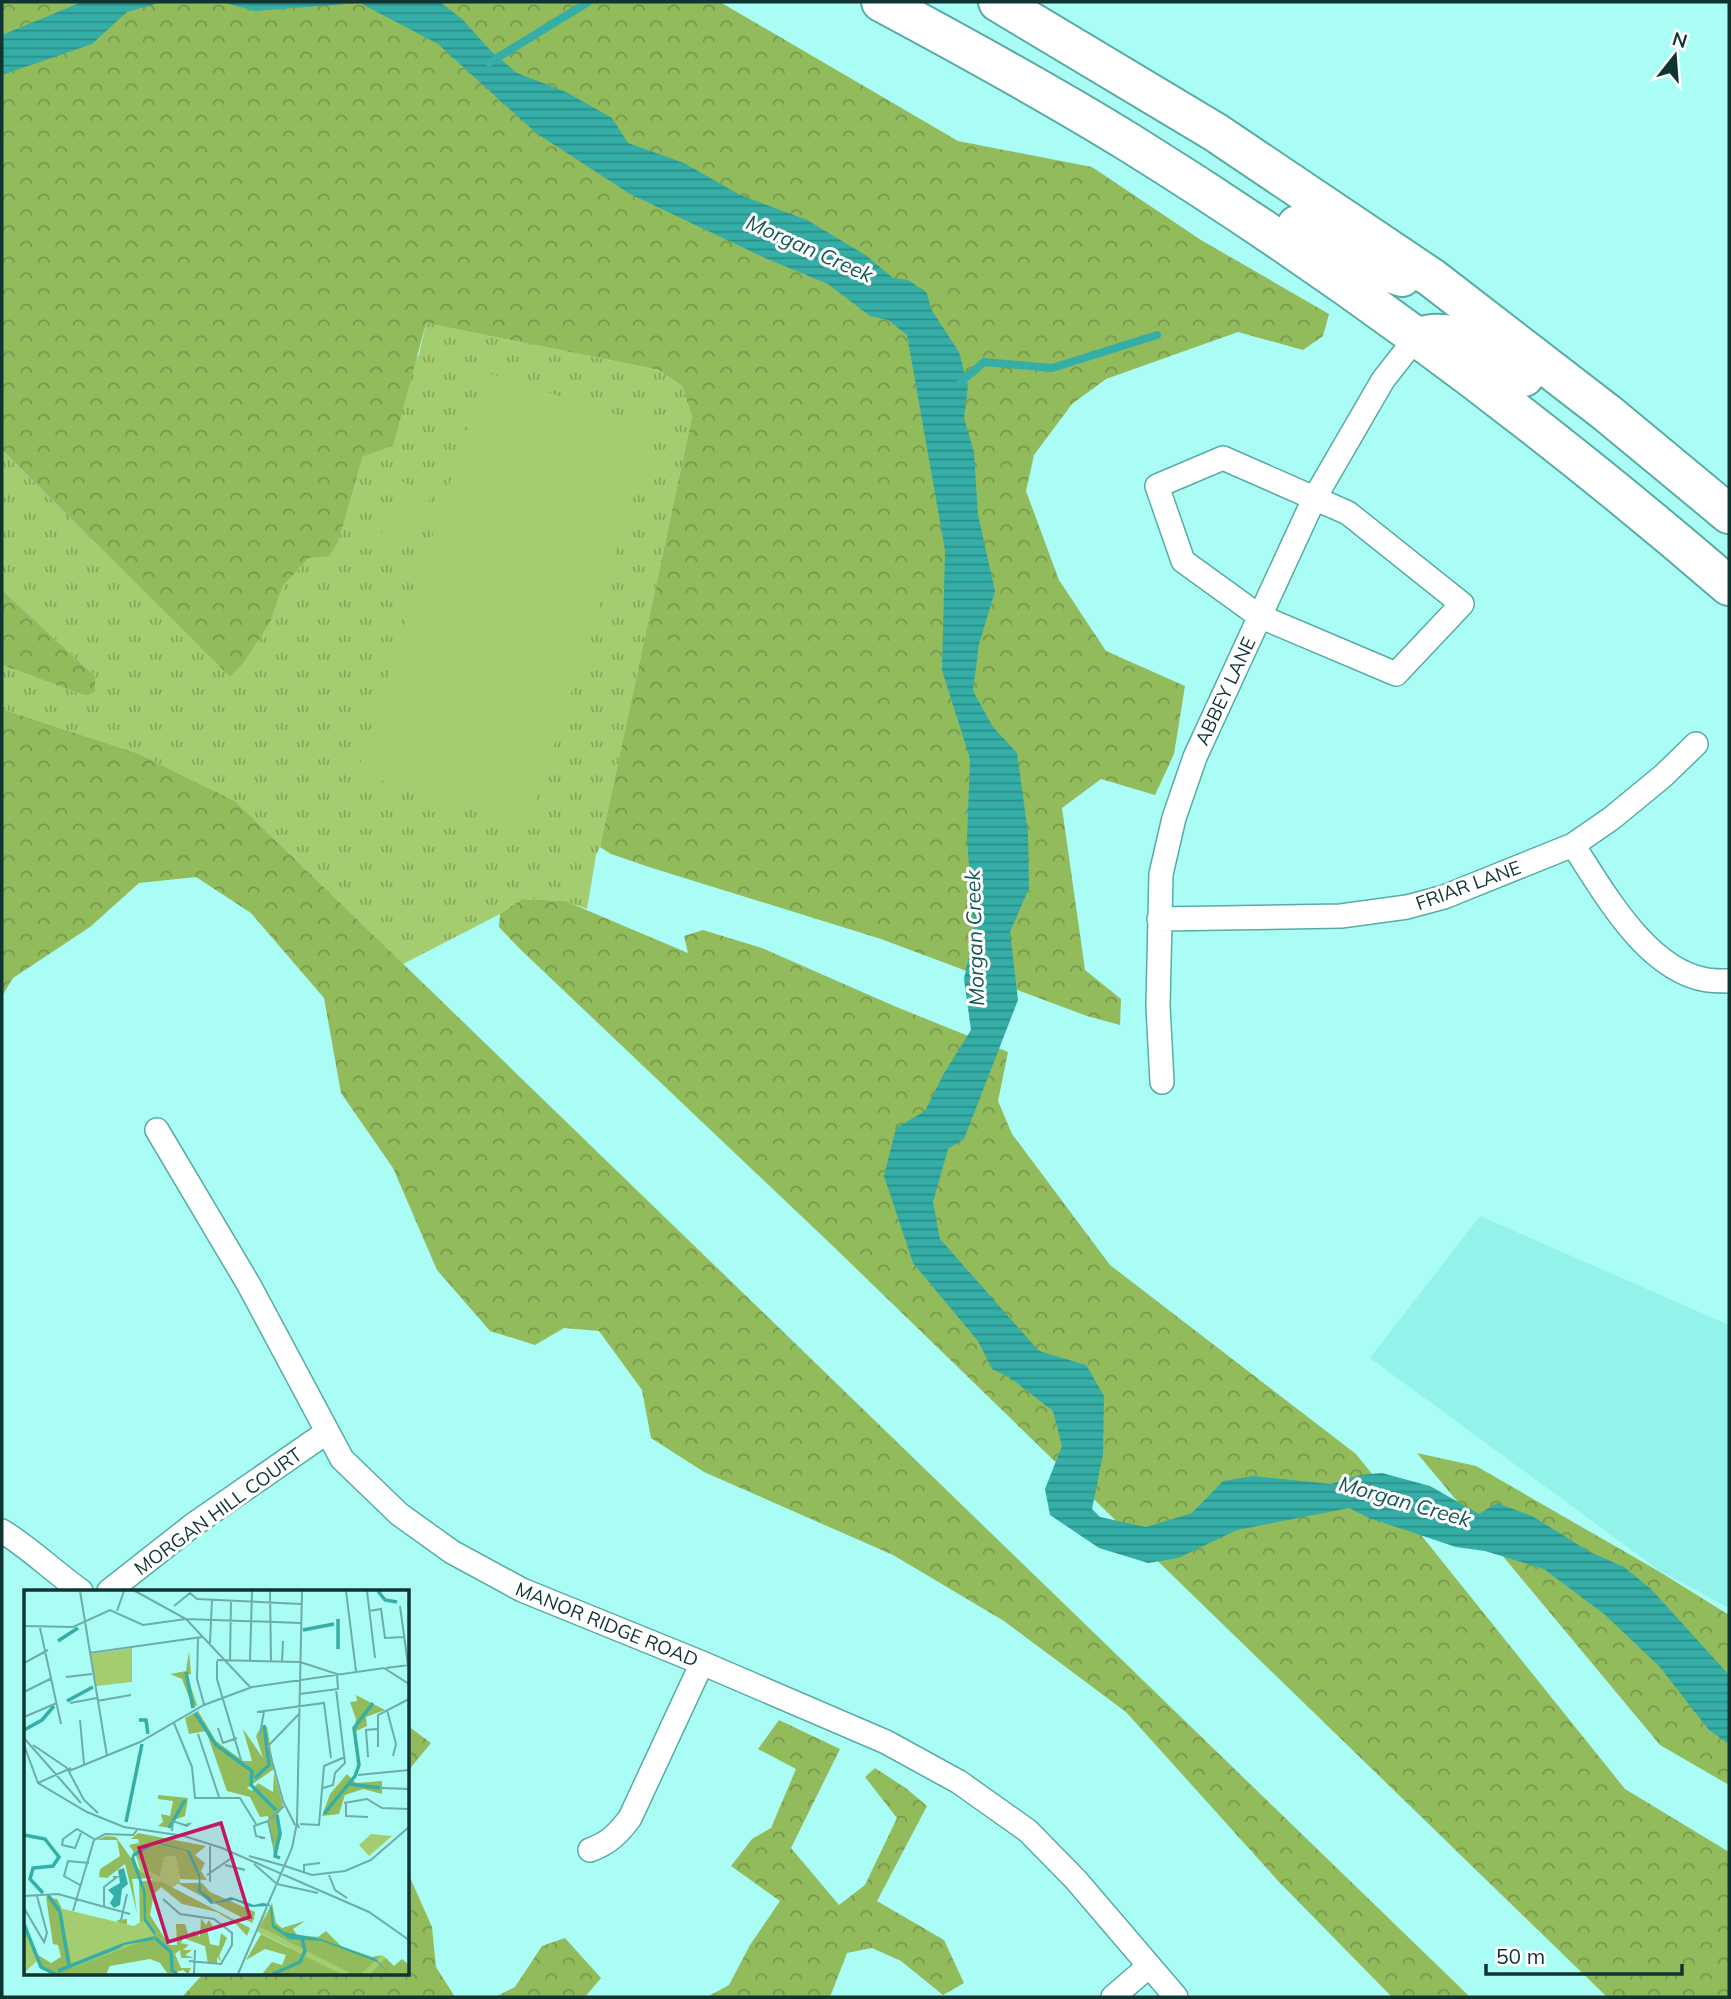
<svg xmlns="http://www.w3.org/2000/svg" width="1731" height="1999" viewBox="0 0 1731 1999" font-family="Mulish,sans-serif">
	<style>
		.built { fill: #93f3ea }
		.grass { fill: url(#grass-tufts) }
		.forest { fill: url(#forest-crowns) }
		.pitch { fill: #a4cd6f }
		.water { fill: url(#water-rules) }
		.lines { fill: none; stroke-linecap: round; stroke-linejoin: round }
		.stream { stroke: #34aea6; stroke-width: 8 }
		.minor-casing { stroke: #58aca5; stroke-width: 26 }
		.trunk-casing { stroke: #58aca5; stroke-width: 42 }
		.minor { stroke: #fff; stroke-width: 23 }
		.trunk { stroke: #fff; stroke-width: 38 }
		.labels { text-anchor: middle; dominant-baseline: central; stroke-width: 6; stroke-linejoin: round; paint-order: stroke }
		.street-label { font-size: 19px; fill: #103432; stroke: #fff }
		.water-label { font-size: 21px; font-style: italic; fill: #165854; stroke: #fff }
		.inset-river { fill: none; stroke: #34aea6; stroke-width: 3.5 }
		.inset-road { fill: none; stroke: #6cada7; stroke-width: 2 }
		.view { fill: #c2185b; fill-opacity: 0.15; stroke: #c2185b; stroke-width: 3.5 }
		.inset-edge { fill: none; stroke: #103432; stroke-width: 3.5 }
	</style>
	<defs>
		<pattern id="grass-tufts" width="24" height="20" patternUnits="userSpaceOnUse" patternTransform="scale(1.75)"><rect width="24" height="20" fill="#a4cd6f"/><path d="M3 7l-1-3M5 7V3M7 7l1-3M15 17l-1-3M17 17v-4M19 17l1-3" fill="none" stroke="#84a75c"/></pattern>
		<pattern id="forest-crowns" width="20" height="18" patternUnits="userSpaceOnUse" patternTransform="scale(1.75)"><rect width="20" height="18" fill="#92bb5c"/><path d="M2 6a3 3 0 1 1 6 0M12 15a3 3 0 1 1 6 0" fill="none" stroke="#76994d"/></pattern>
		<pattern id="water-rules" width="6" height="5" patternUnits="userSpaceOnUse" patternTransform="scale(1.75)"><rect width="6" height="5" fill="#34aea6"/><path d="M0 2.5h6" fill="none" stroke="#2b8e88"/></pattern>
	</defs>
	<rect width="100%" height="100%" fill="#a9fdf5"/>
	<!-- built -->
	<path class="built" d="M1480,1216l249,109v283l-69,-37 -290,-213z"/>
	<!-- grass -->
	<path class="grass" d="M426,323l233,47 23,16 10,31 -92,430 -4,8 -9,54 -23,-8 -42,-2 -22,15 -97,50 -168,-163 -98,-48 -135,-44v-44l84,31 9,-6v-14l-93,-86v-140l228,227 13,-13 27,-41 13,-37 26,-28 30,-18 24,-84 56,-102z"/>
	<!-- forest -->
	<path class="forest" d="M2,2h718l238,139 134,26 109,73 128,74 -6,22 -20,14 -65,-18 -132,47 -34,25 -38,51 -8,36 33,89 47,71 79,35 -11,68 -19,41 -54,-16 -39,29 23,162 36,29 -1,26 -33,-9 -206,-77 -232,-72 -38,-13 -11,-7 92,-430 -10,-31 -23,-16 -233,-47 -33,123 -30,10 -24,84 -10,16 -20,2 -26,28 -13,37 -27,41 -13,13 -228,-227z
		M2,590l93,86v15l-9,5 -84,-31z
		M2,709l135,44 98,48 1235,1196h-78l-112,-114 -154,-171 -122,-91 -111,-66 -189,-83 -53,-34 -9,-48 -43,-59 -35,-3 -29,17 -45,-14 -53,-61 -44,-102 -52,-75 -17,-95 -73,-85 -55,-36 -57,6 -49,44 -77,51 -11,18z
		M522,899l43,2 123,52 -4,-17 19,-6 59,18 132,58 114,46 -10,49 14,33 98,131 246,189 269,335 104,63v145h-122l-771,-748 -315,-299 -22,-23 1,-13z
		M1417,1453l59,13 184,106 69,43v170l-69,-40z
		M779,1720l61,29 -49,99 48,57 26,-20 32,-67 -32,-41 10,-9 32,21 20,17 -50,95 67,39 20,43 -21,12 -42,-34 -29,-13 -25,5 -17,44h-123l22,-12 21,-40 30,-44 -49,-35 21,-27 19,-11 25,-59 -38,-20z
		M408,1726l23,17 -23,28z
		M408,1873l24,54 4,40 19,30h-273l22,-24h204z
		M565,1938l36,40 -16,19h-90l20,-10 27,-41z"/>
	<!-- pitch -->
	<path class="pitch" d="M485,372l171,55 -128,400 -171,-54z
		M399,481l33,11 -19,57 -33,-11z"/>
	<!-- water -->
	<path class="water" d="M82,2h80l-35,10 -35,32 -90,31v-40z
		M222,2h218l22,17 28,31 27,23 49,19 46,26 16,25 56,20 56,32 67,25 60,36 26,22 15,2 19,13 4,16 28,43 9,34 -4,32 10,34 4,63 17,76 -16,53 -6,47 20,36 24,26 11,80 1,55 -19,44 8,68 -54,139 -16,10 -15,53 7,37 99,112 47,14 18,31 -1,58 -11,55 8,8 46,10 46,-14 31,-32 30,-5 78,8 29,-9 22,-2 48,13 49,28 18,-11 35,13 58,36 34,15 27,22 78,86v69l-20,-14 -50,-64 -55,-52 -60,-45 -59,-18 -29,-4 -87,-29 -20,-10 -112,22 -59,28 -30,5 -49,-15 -49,-33 -5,-26 17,-43 -9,-35 -44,-34 -17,-8 -14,-28 -65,-78 -29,-87 12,-48 29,-17 18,-36 28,-45 -7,-51 10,-46 -7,-94 3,-80 -28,-89 3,-120 -38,-215 -19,-15 -18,-4 -42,-32 -63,-26 -135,-64 -94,-61 -98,-89 -78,-41 -105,8z"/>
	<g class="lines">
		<!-- stream -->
		<path class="stream" d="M489,63l99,-61
			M960,383l24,-21 68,6 105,-33"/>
		<!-- minor casing -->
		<g class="minor-casing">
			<path id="minor" d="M1223,458l125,55 114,91 -66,70 -137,-58 -76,-55 -26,-75z
				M1573,845c31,47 73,125 134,135 7,1 15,1 22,1
				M1159,919l182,-3 66,-9 37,-10 129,-52 39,-27 51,-42 33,-32
				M1162,1082l-4,-76 3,-132 13,-56 21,-61 119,-258 69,-119 33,-42
				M157,1130l92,155 93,174 57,55 53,38 70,38 180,73 184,79 73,40 69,49 48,49 100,117
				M2,1531c29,18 51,40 79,60
				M109,1591l84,-66 134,-93
				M590,1850c19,-7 28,-16 40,-32l72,-155
				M1113,1997l36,-31"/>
		</g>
		<!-- trunk casing -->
		<g class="trunk-casing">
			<path id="trunk" d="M881,2c84,45 168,91 249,141 211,131 411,281 599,443
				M998,2l217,130 217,146 175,135 122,101
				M1297,225l71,41 34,11
				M1416,338c40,-16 77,17 108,39"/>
		</g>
		<!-- minor -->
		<use href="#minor" class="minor"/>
		<!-- trunk -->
		<use href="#trunk" class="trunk"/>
	</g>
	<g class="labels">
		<!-- street labels -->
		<g class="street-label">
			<text transform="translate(1225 691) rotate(-65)">ABBEY LANE</text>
			<text transform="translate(1468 885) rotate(-20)">FRIAR LANE</text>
			<text transform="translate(218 1511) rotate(-36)">MORGAN HILL COURT</text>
			<text transform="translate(607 1624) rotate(22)">MANOR RIDGE ROAD</text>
		</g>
		<!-- water labels -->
		<g class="water-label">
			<text transform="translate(810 248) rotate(24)">Morgan Creek</text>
			<text transform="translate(974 938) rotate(-92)">Morgan Creek</text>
			<text transform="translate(1405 1501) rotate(16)">Morgan Creek</text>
		</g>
	</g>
	<!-- overview -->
	<g transform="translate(24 1590)">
		<rect width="385" height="385" fill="#a9fdf5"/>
		<path d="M108,58v34l-36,4 -5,-32zM112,266l9,13 15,7 4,-19 13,-1 3,26 -8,6 -30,-7 11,-1 -12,-7zM243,319l-6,18 22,12 91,23 8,-7 4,3 -5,6 7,10h-115l10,-7 5,-20 -32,-16zM0,334l14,36 -14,13z" fill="#a4cd6f"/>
		<path d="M165,61l2,23 -4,1 10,30 -4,3 -11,-29 -12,-5 16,-3zM332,105l29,15 -19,7 1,9 -13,6 2,-13 -6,-17 7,-1zM174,121l18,30 27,20h9l-9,-32 20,29 -7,-22 5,-9h6l7,42 -27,19 5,3 6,-8 15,9 1,-19 9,32 -6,11 5,19 -8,20 -6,-39 -8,1 -10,-20 -23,-6 -21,-60 -17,3 -4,-16zM323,184l9,9 26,-2v13l-19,-5 -18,6 -6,19 -17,2 8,-22zM134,205l30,3 -3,18 -14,5 -1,7 -12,-2 5,-4 -2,-8 9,2 3,-15 -15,-2zM114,243l68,13 -11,9 10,8 -4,8 6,9 -27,-1 -4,-23 -12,1 -4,20 -15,-8 -16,-24 10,-2 -1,-4h-7zM82,246l10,1 25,35 13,6 -22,1 5,34 -12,-49 -18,14 -8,-1 1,-8 20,-13 -3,-16h-20zM115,291l23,1 88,46 -3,8 -12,-13 -18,-11 -35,-8 -21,-17 -7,7 -4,21 19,30h8l-1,-21h9l3,10 6,-3 6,6 1,-19 5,7 3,-5 4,7 -6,1 3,16 9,2 2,-13 6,5 -8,18 3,6 -5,-5v7h-9l-3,-18 -22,-8 -2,5 8,2 -6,5h9l-7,5 9,3h-13l-1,-8 -5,4 6,14h10l-3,6 -5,-4 -15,4 -8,-11 -10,-4 -40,7 -4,8h-51l-14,-7 -3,-12 13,8 10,-6 -3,-12 -5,-1 -7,-47 11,2 5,10 57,16 -2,-5 10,-1v6l7,2 6,-4zM153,293h25l8,9 45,20 -1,7 -2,4zM248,313l4,20 6,5 23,-7 -12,8 4,6 21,2 8,-6 15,15 31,11 10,-2 -21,19h-9l-92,-47zM237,344l80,40h-79l10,-12 10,3 4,-10 -21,-6 -19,11zM362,368l8,8 8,-7 7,6v9h-39z" fill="#92bb5c"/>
		<path d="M81,62l3,28 -12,3 -4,-29z" fill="#a4cd6f"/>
		<path d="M347,244l21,2 -23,20 -10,-11zM35,318l75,18 13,-8 8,18 -82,32z" fill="#a4cd6f"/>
		<path d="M133,252l33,9 10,24 1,16 10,7 2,5 18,-6 23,8 8,-2 7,1 3,4 2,17 10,7 37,7 55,20 13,15 -12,-12 -55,-21 -33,-2 -17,-12 -2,-21 -19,1 -17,-7 -23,4 -13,-13 1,-13 -12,-27 -31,-8 -22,14 12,36v25l9,14v5l-3,3 -28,5 -4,3 -62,25v-4l65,-26 32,-7 -11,-15 -1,-29 -12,-33 2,-6zM100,278l4,16 -6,5 -2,16 -6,3 -4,-5 4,-7 -6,-6 12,-7 -2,-13z" fill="#34aea6"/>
		<path class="inset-river" d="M354,1l7,9 12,2M314,29v30M279,40l31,-6M34,51l20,-13M162,82l7,36M43,111l26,-14M171,123l21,32 36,26 -1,14 25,25M115,130h7l2,14M0,140l18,-10 12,-14M231,188l14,-13 -5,-40M325,194l31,4M300,224l31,-38 4,-11 -5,-37 19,-25M253,225l3,18 -5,23 5,2M102,232l16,-78M145,238l16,-28M0,245l21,4 14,18 -6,9 -20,2 -3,11 13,14M24,305l12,17 9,54M0,334l17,43 14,7M131,348l16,14 1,18 5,4M249,384l27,-12 5,-11 -3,-12"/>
		<path class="inset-road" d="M56,1l27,165M111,1l51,28 64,68M246,1l1,71M322,1l10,80M343,1l8,67M150,16l16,-13 7,6 104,5M376,16l8,59M93,21l7,-20M345,21l12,-2 4,29 19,-1M0,36l49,1 37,-17 33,15 43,-6 115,4M16,38l21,96M174,48l-1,41 7,25M186,53l2,-43M65,63l113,-16M193,70l83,2 37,12 1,15 -38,5M206,70l1,-60M193,71v18l24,81M226,71l2,-70M258,72l1,-21M0,73l24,-13M362,78l23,-3M42,87l26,-3M0,102l28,-14M73,111l34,-6M46,113l27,-5M363,120l9,34 -3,12M233,122l67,-9 7,55M0,127l33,-14M56,130l4,44M150,133l18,44 3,31h45l16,26M194,138l5,15 14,-5M174,144l21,63M236,145l4,-24M0,148l57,65M0,155l14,38 49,29 37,15 60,9 38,12 147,64 40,28M9,155l34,23 17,32 14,13M354,157v-32l31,-16M344,167l-2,-27 11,-1M45,181l71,-29 64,-37 48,-18 132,-19 25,16M334,185l51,-5M14,193l33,-15M299,198l10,-3 2,-12 10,-10 -9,-74M358,198l27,1M322,212v14l22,1M320,213l23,-4 15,9 27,1M244,231l5,22M244,231l16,-15M273,233l5,-232M276,234l19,1 5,-59 21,-9M271,235l-12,-24 -15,-55 31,-32M148,241l1,-10 14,5 2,-2 -4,1M57,243l-6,15 -13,-3 1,-6 14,-10 17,10M236,248h5l-9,-2 -2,-10 14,-5M225,266l36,10M230,274l23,20 41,9M201,275l20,5 -6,-2M261,276l27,9 33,-4 26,-11 38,-33M280,283v-8l16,-2M183,285l23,-16M305,285l6,15 12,8M186,292v-36M56,295l-16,-9 4,-15 21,2M0,306l34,-2 72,20M139,309l17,15 34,5 18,14v12l-11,19 -32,-3M80,317v-20l13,-10h-4M0,318l20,34 3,-9 -10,-37M49,321l21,-71 11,-6 28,1 4,-5M97,330l6,-26M170,384l1,-24M214,384l54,-126 5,-25 2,5"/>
		<path class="view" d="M197,233l29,94 -82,25 -29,-94z"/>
		<rect width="385" height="385" class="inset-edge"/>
	</g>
	<!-- border -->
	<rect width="1731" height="1999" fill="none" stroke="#103432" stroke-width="7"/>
	<!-- north arrow -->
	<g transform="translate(1675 56) rotate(17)" stroke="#ffffff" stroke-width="5" paint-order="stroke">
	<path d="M0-5L12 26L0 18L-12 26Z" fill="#103432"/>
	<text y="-10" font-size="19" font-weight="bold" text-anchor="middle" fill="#103432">N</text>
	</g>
	<!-- scale -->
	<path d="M1486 1964v10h196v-10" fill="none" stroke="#103432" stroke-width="3.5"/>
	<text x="1496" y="1964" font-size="21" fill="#103432" stroke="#ffffff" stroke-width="5" paint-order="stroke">50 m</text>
</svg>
